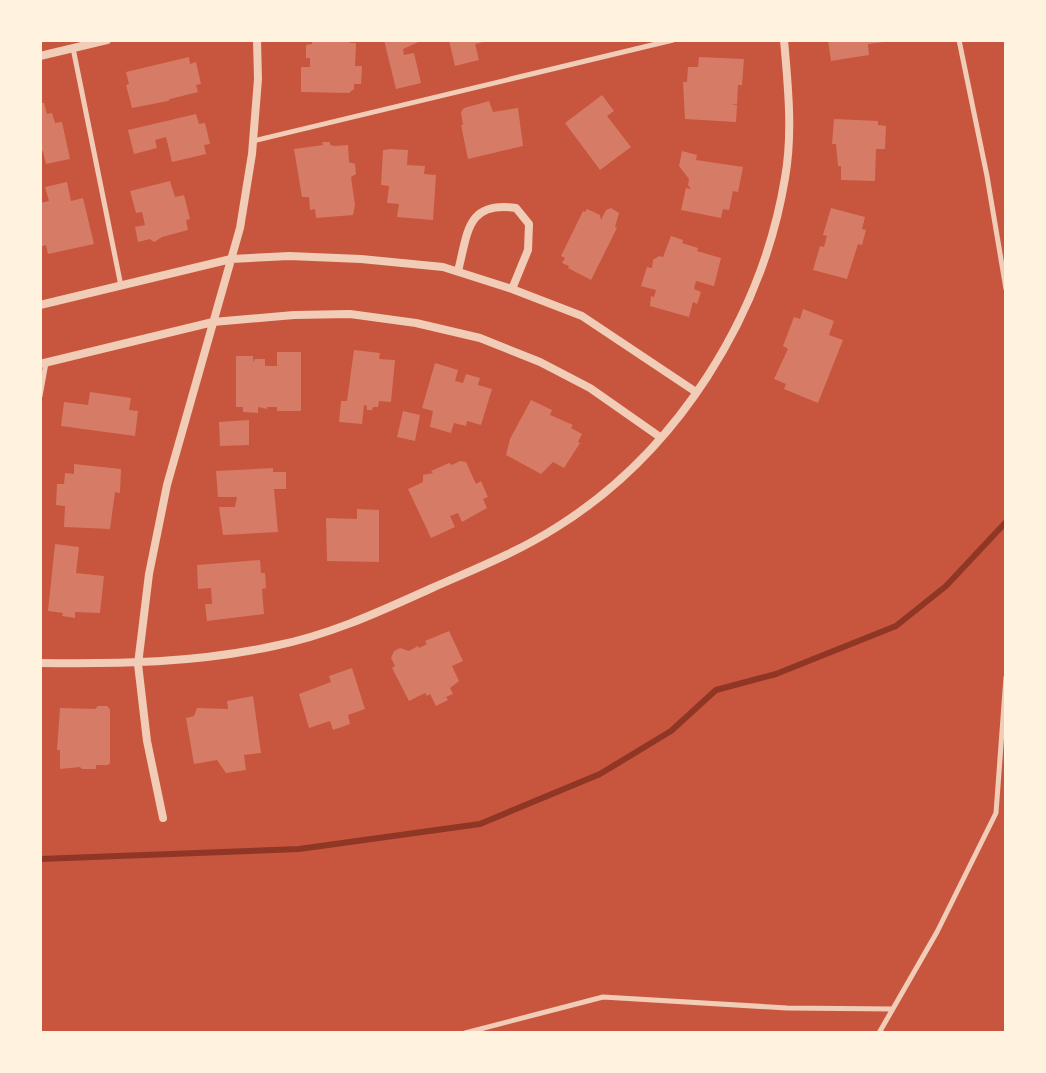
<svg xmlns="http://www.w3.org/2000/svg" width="1046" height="1073" viewBox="0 0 1046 1073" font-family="Bitter,serif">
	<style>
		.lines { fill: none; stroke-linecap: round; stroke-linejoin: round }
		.stream { stroke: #8f3625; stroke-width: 6 }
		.building { fill: #d67c66 }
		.service { stroke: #f1ccb7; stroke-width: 5 }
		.minor { stroke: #f1ccb7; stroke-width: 8 }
	</style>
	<rect width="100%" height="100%" fill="#c8553d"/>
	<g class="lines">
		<!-- stream -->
		<path class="stream" d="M40,859l259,-10 181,-25 120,-50 71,-43 45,-41 60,-16 120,-48 50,-40 60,-64"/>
	</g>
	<!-- building -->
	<path class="building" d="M312,40h38v3h6l-1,23h7l-1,18h-7v5l-5,4 -48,-1v-25h9v-9h-4v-13l6,-1z
		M384,40h39l-20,9 1,6 10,-2 7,30 -25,6z
		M449,40h39v1l-13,3 4,16 -24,6z
		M828,40h56v2l-16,2 1,11 -38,6z
		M189,57l1,7 6,-2 5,22 -5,1 2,7 -28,7 -2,2 -36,7 -6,-23 3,-1 -3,-12z
		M699,57l45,2 -2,26h-4l-1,19 -6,1h6l-1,17 -51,-3 -2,-37h4l1,-15h10z
		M602,95l12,16 -7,5 24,31 -31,23 -35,-47z
		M489,101l4,11 25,-4 5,38 -55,13 -7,-34h2l-2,-13 3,-4z
		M40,103h4l3,11 5,-1 3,10 7,-1 8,37 -24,5 -3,-13 -3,1z
		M196,114l3,10 6,-1 5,21 -6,1 2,9 -34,8 -6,-25 -11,3 2,8 -23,6 -6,-24z
		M834,119l44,2v4l8,1 -1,23h-9l-1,32 -34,-1v-14h-3l-2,-22h-4z
		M322,142h8v3l5,1 13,-1 1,17 6,2 1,10 -5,3 4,28 -2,10 -37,3 -1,-9 -5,1 -1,-13h-7l-8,-48 29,-4z
		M391,149l17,1 -1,15 18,1 -1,8 12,1 -3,45 -36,-3 2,-13 -12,-1 2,-17 -8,-1 2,-35z
		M682,151l15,4 -1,5 47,7 -5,25 -5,-1 -4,19 -6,-1 -2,9 -40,-8 5,-22 5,1 -3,-4 1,-6 -10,-13z
		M170,181l5,16 9,-2 6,24 -4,1 2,10 -26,7 -8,5 -4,-3 -12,3 -3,-15 10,-2 -3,-13 -6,1 -6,-22z
		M67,182l4,19 12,-3 11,46 -46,10 -2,-9 -6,2v-44l9,-2 -4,-14z
		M611,208l8,5 -4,14 2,1 -26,52 -23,-12 1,-2 -7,-3 3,-5 -4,-2 22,-45 2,1 2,-3 13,6 1,5 5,-10z
		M831,208l34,9 -3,12 4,1 -4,15 -4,-1 -11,35 -34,-9 7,-24 4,1 3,-11 -4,-1z
		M671,236l12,4 -1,3 16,5 -1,3 24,7 -7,28 -18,-5 -2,8 7,3 -4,12 -4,-2 -4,15 -39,-11 1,-10 3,1 2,-7 -15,-4 6,-19 5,1 1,-8 6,-4 4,1z
		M803,309l31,12 -5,14 14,5 -25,63 -34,-14 2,-5 -12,-5 14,-30 -5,-3 11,-29 6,2z
		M354,350l26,3 -1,6 16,1 -4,42 -12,-1 -1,6h-5l-1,3h-5v-4l-3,-1 -2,19 -23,-2 2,-21h6z
		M277,352h24v59h-24v-4h-10v2l-9,-2v6l-15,-1v-5h-7v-51h17v6l2,-3h10v7h12z
		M435,363l23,7 -3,11 8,2 3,-9 14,4 -2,7 14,4 -11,36 -14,-4 -1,5 -12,-3 -3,10 -21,-6 3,-16 -11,-3z
		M90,392l41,6 -2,12 9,1 -3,25 -74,-10 3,-24 24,3z
		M531,400l21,10 -2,5 23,10 -2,3 11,6 -4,8 2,1 -16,25 -11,-6 -12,12 -35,-19 4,-16z
		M403,411l17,4 -5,26 -18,-4z
		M249,420v25l-29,1 -1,-24z
		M460,461l6,1 10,22 5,-3 7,16 -5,2 4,9 -25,14 -4,-9 -8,3 5,11 -24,11 -23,-49 15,-7v-7l10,-2 -2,-2 18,-8 3,2z
		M74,464l47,5 -1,24 -5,-1 -5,37 -46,-2 1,-21 -9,-1 1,-21h7l1,-11 9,1z
		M273,468v4h13v17h-12l4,43 -55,3 -4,-28h16l2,-10h-19l-2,-26z
		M357,509l22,1v52l-52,-1 -1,-43 31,1z
		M55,544l24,3 -3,26 28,3 -4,37 -25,-1v6l-13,-2 1,-3 -15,-2z
		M260,560l1,13h4l1,15 -4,1 2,25 -57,7 -2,-17h7l-1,-16 -13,1 -1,-24z
		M449,631l14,30 -11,5 7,15 -9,7 3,6 -7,3 2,3 -12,6 -6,-12 -3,2 -2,-3 -16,8 -17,-33 3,-2 -4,-8 3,-7 6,-3 9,3 9,-5 1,2 8,-4 -2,-3z
		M352,668l13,41 -17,6 2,9 -17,6 -3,-9 -21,7 -10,-34 32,-12 -2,-6z
		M253,696l8,57 -17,2 2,15 -20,3 -9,-13 -23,4 -8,-46 8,-2 3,-8 31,1 -1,-8z
		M98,706h9l3,3v54l-2,2h-12v4h-14l-2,-2 -20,2v-19h-3l3,-42 35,1z"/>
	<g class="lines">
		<!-- service -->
		<path class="service" d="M959,40l28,136 19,113
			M73,48l48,238
			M253,141l420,-101
			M40,396l6,-33
			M465,1033l138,-36 184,11 106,1
			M879,1033l58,-101 59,-119 10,-136"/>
		<!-- minor -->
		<path class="minor" d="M40,56l67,-16
			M458,271c10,-38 8,-70 58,-63l13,16 -1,26 -16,39
			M40,305l191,-46 58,-3 72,3 82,8 69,22 70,27 114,76
			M40,364l173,-42 81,-7 56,-1 66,9 64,15 60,24 50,26 70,49
			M40,663c79,1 156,0 234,-17 56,-11 107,-35 158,-58 43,-19 86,-36 125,-61 120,-75 205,-210 228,-349 8,-45 3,-92 -1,-138
			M163,818l-16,-77 -9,-77 11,-90 18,-89 73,-257 12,-74 6,-75 -1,-39"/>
	</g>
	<!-- border -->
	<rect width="1046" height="1073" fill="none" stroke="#fff3e0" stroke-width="84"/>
</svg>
